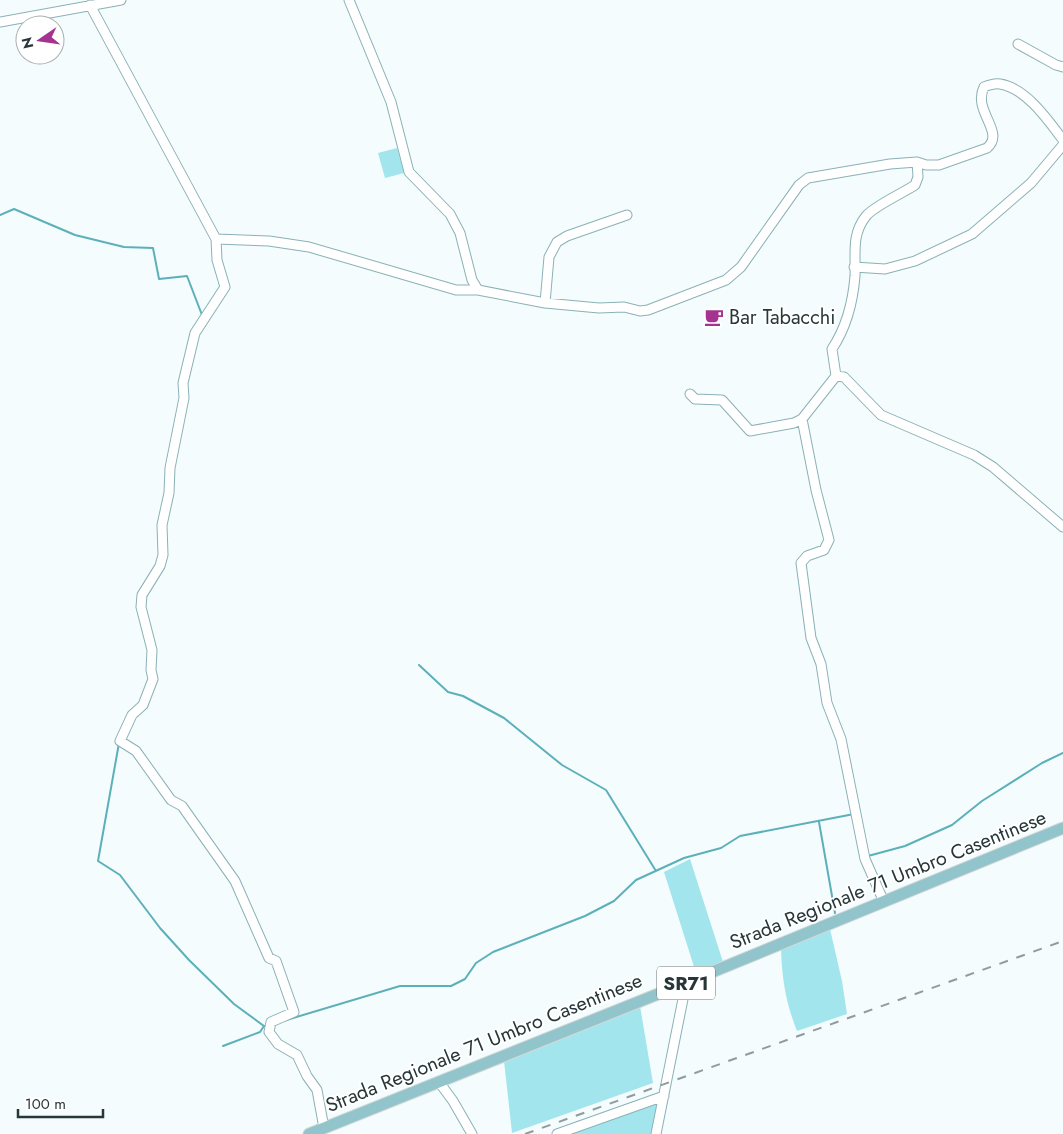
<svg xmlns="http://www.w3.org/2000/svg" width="1063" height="1134" viewBox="0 0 1063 1134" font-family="Jost,sans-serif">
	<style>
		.green { fill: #a3e5ed }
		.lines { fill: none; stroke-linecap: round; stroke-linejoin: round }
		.stream { stroke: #5cb0ba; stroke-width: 2 }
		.minor-casing { stroke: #8ab1b6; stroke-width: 11 }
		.major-casing { stroke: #d4d7d7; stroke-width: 13 }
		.minor { stroke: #fff; stroke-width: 9 }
		.major { stroke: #91c5cb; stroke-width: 11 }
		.rail { stroke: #8f9b9c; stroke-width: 2; stroke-dasharray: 9 9; stroke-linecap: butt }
		.labels { text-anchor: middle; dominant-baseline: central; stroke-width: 4; stroke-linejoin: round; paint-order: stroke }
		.shield { fill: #fff; stroke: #687374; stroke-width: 1 }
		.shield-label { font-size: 19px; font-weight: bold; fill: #273739 }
		.poi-label { font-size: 20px; fill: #273739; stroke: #fff; text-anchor: start }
		.street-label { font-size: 20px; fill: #273739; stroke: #fff }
	</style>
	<rect width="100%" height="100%" fill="#f4fcfd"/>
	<!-- green -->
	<path class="green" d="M397,148l7,25 -19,5 -7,-25z
		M690,859l33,103 -27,11 -32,-101z
		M830,929l12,52 5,33 -50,17c-11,-28 -15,-51 -16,-82z
		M640,1006l13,77 -141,50 -8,-72z
		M660,1102l-7,32h-84z"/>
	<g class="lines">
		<!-- stream -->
		<path class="stream" d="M0,215l14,-6 61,26 49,12 29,1 6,31 28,-3 15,39
			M419,665l29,27 15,4 41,22 58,47 44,25 50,81
			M119,743l-21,118 22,14 40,53 29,32 45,44 30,22h2
			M819,822l16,91
			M868,856l37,-10 47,-21 30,-24 60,-38 21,-10
			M283,1021l117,-35h51l14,-7 11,-16 17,-11 92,-36 29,-15 22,-21 48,-22 37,-10 19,-12 114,-22
			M223,1046l37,-14 4,-6"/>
		<!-- minor casing -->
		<g class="minor-casing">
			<path id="minor" d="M349,0l42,102 18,70 41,42 10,19 12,47 6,10 67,13 54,5 25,-1 16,4 8,-1 78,-30 15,-13 58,-82 9,-7 82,-14 27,-2 9,3h13l48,-17c19,-16 -15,-37 -3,-61 5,-2 10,-4 16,-3 26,4 48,36 63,56
				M90,5l126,234 1,21 8,27 -30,46 -12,50 1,15 -14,70 -1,25 -7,32 1,30 -3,11 -18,29 -1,12 11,43 -1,20 2,9 -10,26 -11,10 -12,26 16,10 35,49 11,6 53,75 34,77 7,3 18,51 -23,10 -2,10 9,12 19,11 10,21 10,14 7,38
				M0,22l121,-22
				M1018,44l38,21 7,2
				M216,239l53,2 40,6 147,43h22
				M854,267l31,2 30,-8 57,-27 59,-51 32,-38
				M545,303l4,-46 8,-15 10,-6 60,-21
				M836,376l8,1 37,38 93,40 19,12 70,60
				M690,394l5,5 27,1 28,31 44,-8 8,-4 34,-43 -4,-27c14,-21 21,-48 23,-73 1,-22 -4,-41 11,-60 8,-10 37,-23 49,-31l3,-8 -1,-15
				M802,419l14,71 13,50 -5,10 -17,6 -6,7 10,75 10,26 6,39 14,36 24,120 19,43
				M439,1082l14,19 19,33
				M557,1134l107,-38
				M656,1134l28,-140 -1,-10"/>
		</g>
		<!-- major casing -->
		<g class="major-casing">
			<path id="major" d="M309,1134l374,-150 380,-156"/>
		</g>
		<!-- minor -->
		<use href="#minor" class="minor"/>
		<!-- major -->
		<use href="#major" class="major"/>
		<!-- rail -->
		<path class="rail" d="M525,1134l538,-193"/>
	</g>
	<!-- icons -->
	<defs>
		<g id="cafe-bare" transform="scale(1.5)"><path d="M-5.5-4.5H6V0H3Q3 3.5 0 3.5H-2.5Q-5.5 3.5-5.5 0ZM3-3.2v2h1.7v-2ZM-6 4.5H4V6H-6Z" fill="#a53490" stroke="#fff" stroke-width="2.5" paint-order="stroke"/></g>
	</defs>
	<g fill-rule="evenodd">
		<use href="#cafe-bare" x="714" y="317"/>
	</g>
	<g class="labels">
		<!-- shield labels -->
		<rect class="shield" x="657" y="966.5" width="58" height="33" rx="4"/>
		<g class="shield-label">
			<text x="686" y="983">SR71</text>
		</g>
		<!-- poi labels -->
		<g class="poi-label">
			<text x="729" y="317">Bar Tabacchi</text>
		</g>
		<!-- street labels -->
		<g class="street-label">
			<text transform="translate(888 880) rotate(-22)">Strada Regionale 71 Umbro Casentinese</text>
			<text transform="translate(484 1043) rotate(-22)">Strada Regionale 71 Umbro Casentinese</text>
		</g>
	</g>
	<!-- north arrow -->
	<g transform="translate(40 40) rotate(257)"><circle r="24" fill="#ffffff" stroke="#a9afb0"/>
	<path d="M0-4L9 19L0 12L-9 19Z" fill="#a53490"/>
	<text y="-8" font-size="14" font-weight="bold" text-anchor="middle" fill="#273739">N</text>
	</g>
	<!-- scale -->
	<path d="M18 1109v8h85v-8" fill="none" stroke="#273739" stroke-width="2.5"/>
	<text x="25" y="1109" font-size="15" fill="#273739" stroke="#ffffff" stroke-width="4" paint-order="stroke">100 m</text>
</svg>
